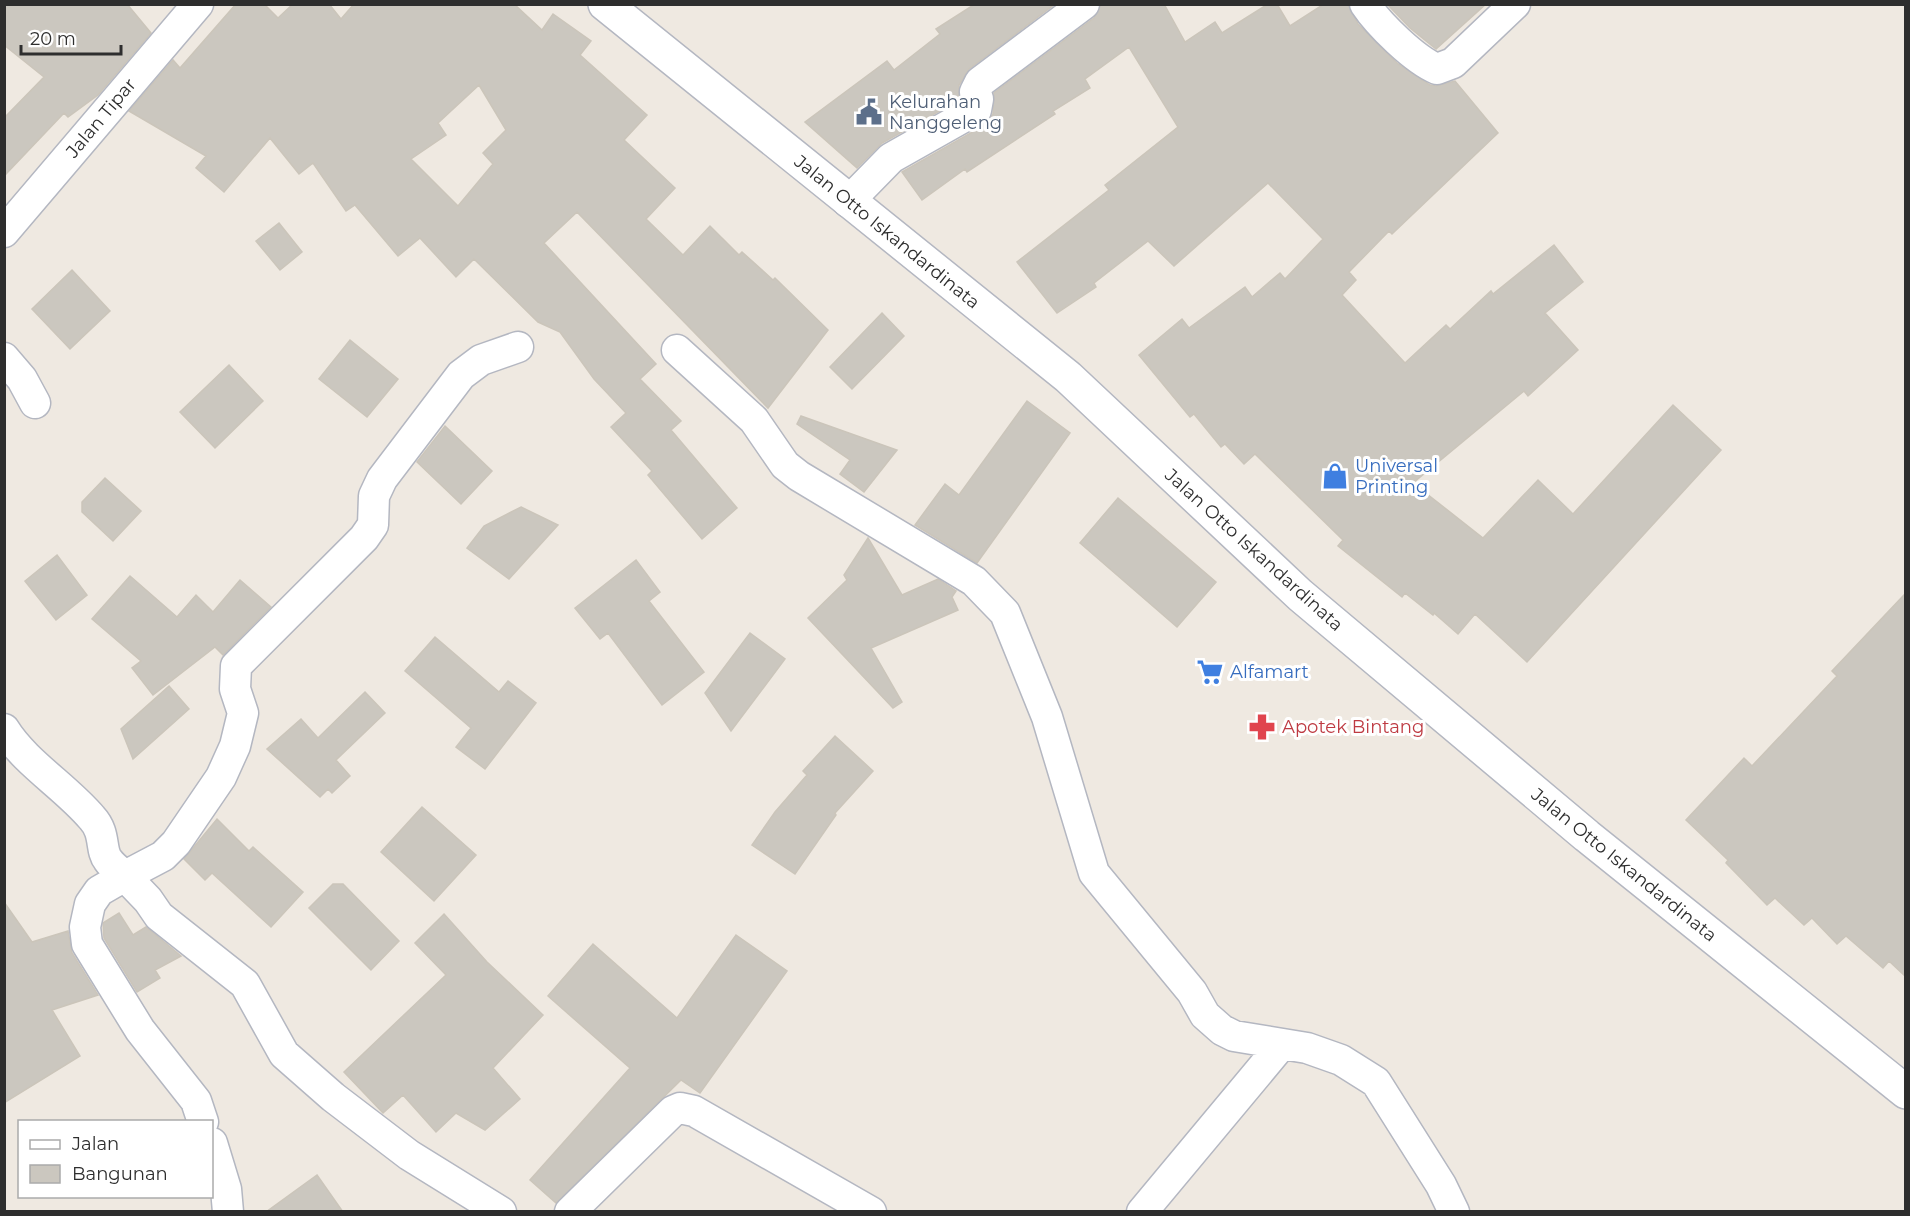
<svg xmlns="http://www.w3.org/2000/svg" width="1910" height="1216" viewBox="0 0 1910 1216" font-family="Montserrat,sans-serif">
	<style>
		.building { fill: #cbc7bf; stroke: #cbc5ba; stroke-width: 1.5; fill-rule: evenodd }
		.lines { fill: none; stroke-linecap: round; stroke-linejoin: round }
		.minor-casing { stroke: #b4b7c1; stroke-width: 33 }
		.secondary-casing { stroke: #b4b7c1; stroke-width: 36 }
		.minor { stroke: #fff; stroke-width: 30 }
		.secondary { stroke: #fff; stroke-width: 33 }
		.labels { text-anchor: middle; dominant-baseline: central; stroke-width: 6; stroke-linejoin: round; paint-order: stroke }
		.service-label { font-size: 18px; fill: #4e5e75; stroke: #fff; text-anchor: start }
		.street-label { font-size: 18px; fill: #2e2e2e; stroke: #fff }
		.shop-label { font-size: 18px; fill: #366cbe; stroke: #fff; text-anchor: start }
		.health-label { font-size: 18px; fill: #be3a42; stroke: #fff; text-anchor: start }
	</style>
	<rect width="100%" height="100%" fill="#efe9e1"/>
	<!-- building -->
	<path class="building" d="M4,4h123l24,29 -53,62 -30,22 -4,-4 -60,63v-58l40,-41 -40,-32z
		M236,4h28l14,14 15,-14h36l12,15 13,-15h160l28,26 11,-16 38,27 -11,14 67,60 -23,25 51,48 -29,31 37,36 27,-29 29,29 3,-3 31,28 2,-2 53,52 -60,78 -191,-196 -33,31 112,121 -16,15 41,42 -10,9 66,78 -35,31 -54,-64 4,-4 -41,-44 15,-14 -32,-34 -34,-47 -22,-10 -64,-63 -18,18 -36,-39 -22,18 -43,-51 -9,6 -33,-48 -14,11 -29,-36 -46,54 -28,-24 10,-12 -77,-45 44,-51 7,8zM479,85l27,45 -23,23 10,11 -35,42 -47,-47 35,-24 -8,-12z
		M975,4h80l-86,65 -10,16v15l-77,43 -25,25 -52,-46 82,-61 7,9 46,-36 -4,-5z
		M1101,4h63l21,38 30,-20 7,11 46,-29h9l13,22 34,-22h24l10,20 39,39 33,22 6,1 19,-5 43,52 -106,101 -3,-3 -40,41 7,8 -14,15 63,68 41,-38 4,4 41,-38 2,3 61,-49 29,37 -38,31 33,37 -50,46 -4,-5 -111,92 70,55 55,-58 35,34 100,-109 48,45 -194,212 -52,-48 -17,20 -24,-21 -1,2 -28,-22 -3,4 -64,-51 5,-6 -88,-86 -11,10 -19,-20 -4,3 -27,-33 -4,3 -51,-62 43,-36 7,9 56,-41 7,10 28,-24 5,6 38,-40 -55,-56 -94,83 -26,-25 -54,42 2,4 -39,26 -40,-51 92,-72 -4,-5 73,-58 -49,-80 -44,32 5,9 -37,23 2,3 -88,58 -2,-3 -43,31 -20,-28 83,-47 8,-11 1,-21 100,-75z
		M1387,4h99l-50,45 -26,-21z
		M279,223l23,29 -22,18 -24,-29z
		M72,270l38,41 -40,38 -38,-40z
		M882,313l22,23 -52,53 -22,-22z
		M350,340l48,39 -31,38 -48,-38z
		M229,365l34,36 -48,47 -35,-36z
		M1027,401l43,32 -93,130 -62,-38 30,-41 14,11z
		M801,416l96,34 -33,42 -24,-18 10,-14 -53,-36z
		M445,426l47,45 -31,33 -44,-42z
		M105,478l36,33 -28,30 -31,-29v-10z
		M1118,498l98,84 -39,45 -97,-84z
		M521,507l37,18 -49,54 -42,-31 17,-22z
		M868,538l34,57 36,-16 18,12 -4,6 6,13 -87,38 31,54 -9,6 -85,-90 39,-38 -3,-5z
		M57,555l30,40 -31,25 -31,-39z
		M636,560l24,32 -11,9 55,71 -42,33 -54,-72 -8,6 -25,-31z
		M130,576l47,41 19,-22 17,17 27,-32 31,27 -48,48 -8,-8 -62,48 -21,-27 9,-7 -49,-42z
		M1905,594v382l-16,-15 -6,7 -37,-32 -9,8 -25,-26 -8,7 -29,-27 -8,7 -41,-42 2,-3 -42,-40 58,-62 8,8 85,-90 -5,-5z
		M750,633l35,26 -54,72 -26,-38z
		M435,637l64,55 9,-11 28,22 -51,66 -29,-22 15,-19 -66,-57z
		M169,686l20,23 -56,50 -12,-30z
		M365,692l20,21 -49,47 14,16 -18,17 -4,-4 -8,8 -53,-48 34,-30 17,19z
		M835,736l38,35 -38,42 1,2 -41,59 -43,-29 23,-33 32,-37 -4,-4z
		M422,807l54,48 -42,46 -53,-49z
		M217,819l32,32 4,-4 50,45 -32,35 -59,-54 -7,7 -21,-21z
		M333,884h10l56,57 -28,29 -62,-62z
		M4,902l28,40 36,-11 4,22 26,42 -46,15 28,46 -76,47z
		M119,913l14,22 13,-8 35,29 -26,14 5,8 -23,14 -33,-54 -1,-15z
		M444,914l43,48 56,53 -50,53 27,31 -35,31 -29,-17 -20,19 -33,-37 -20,18 -39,-41 102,-97 -31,-32z
		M736,935l51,36 -87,122 -19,-13 -125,123 -26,-23 100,-112 -82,-72 45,-52 84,74z
		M317,1175l26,37h-77z"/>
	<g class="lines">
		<!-- minor casing -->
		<g class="minor-casing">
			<path id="minor" d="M1365,4c14,21 50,56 72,65l16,-6 62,-59
				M848,202l43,-44 85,-48 2,-11 -3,-7 5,-10 104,-78
				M4,232l194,-228
				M677,350l77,70 31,45 14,11 175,105 31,32 42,104 47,156 98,119 13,23 17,15 12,6 73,12 34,12 35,22 65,103 13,27
				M4,358l18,21 13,24
				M4,729c21,34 62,58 88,89 14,15 8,32 16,42 4,6 11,11 17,16l-26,15 -9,13 -5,23 2,17 53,86 56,71 7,21
				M212,1143l14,46 2,23
				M501,1212l-92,-57 -76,-58 -49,-43 -39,-70 -86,-68 -11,-16 -23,-24 38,-20 13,-13 45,-66 14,-31 8,-33 -8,-24 1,-23 128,-128 9,-13 1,-29 8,-17 79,-104 20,-15 37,-13
				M570,1212l103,-101 7,-3 14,3 177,101
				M1142,1212l140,-168"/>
		</g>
		<!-- secondary casing -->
		<g class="secondary-casing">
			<path id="secondary" d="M605,4l463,373 232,218 287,241 319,256"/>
		</g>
		<!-- minor -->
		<use href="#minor" class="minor"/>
		<!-- secondary -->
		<use href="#secondary" class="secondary"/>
	</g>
	<!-- icons -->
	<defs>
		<g id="civic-bare" transform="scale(2.07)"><path d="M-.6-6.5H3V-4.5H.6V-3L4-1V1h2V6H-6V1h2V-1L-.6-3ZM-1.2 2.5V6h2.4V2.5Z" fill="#5c6f8a" stroke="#fff" stroke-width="2.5" paint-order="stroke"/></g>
		<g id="shop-bare" transform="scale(2.07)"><path d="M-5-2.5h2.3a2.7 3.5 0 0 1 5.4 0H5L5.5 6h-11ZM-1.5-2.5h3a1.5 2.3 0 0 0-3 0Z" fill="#3f7fe0" stroke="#fff" stroke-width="2.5" paint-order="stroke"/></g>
		<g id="supermarket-bare" transform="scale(2.07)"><path d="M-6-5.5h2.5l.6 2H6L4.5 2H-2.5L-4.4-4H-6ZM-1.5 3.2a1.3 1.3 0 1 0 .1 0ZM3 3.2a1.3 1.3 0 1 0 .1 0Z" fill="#3f7fe0" stroke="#fff" stroke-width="2.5" paint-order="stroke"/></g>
		<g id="pharmacy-bare" transform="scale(2.07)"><path d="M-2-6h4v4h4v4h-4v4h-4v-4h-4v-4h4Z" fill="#e0444e" stroke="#fff" stroke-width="2.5" paint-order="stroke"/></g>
	</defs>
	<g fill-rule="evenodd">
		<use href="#civic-bare" x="869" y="112"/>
		<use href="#shop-bare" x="1335" y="476"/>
		<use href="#supermarket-bare" x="1210" y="672"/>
		<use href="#pharmacy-bare" x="1262" y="727"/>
	</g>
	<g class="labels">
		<!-- service labels -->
		<g class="service-label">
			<text x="889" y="102">Kelurahan<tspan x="889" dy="21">Nanggeleng</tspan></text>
		</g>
		<!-- street labels -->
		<g class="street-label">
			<text transform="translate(101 118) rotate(-50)">Jalan Tipar</text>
			<text transform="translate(887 232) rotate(39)">Jalan Otto Iskandardinata</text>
			<text transform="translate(1254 550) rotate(42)">Jalan Otto Iskandardinata</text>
			<text transform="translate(1624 865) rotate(39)">Jalan Otto Iskandardinata</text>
		</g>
		<!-- shop labels -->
		<g class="shop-label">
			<text x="1355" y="466">Universal<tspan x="1355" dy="21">Printing</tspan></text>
			<text x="1230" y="672">Alfamart</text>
		</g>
		<!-- health labels -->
		<g class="health-label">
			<text x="1282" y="727">Apotek Bintang</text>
		</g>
	</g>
	<!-- border -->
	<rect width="1910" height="1216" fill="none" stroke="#2e2e2e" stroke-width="12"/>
	<!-- legend -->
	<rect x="18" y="1120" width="195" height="78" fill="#ffffff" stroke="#ababab" stroke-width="1.5"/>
	<rect x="30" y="1140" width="30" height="9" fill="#ffffff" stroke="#ababab" stroke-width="1.5"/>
	<text x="72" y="1150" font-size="18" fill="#2e2e2e">Jalan</text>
	<rect x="30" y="1165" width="30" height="18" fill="#cbc7bf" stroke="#ababab" stroke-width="1.5"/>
	<text x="72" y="1180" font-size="18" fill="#2e2e2e">Bangunan</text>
	<!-- scale -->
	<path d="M21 45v9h100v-9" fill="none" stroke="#2e2e2e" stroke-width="3"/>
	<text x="30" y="45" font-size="18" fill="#2e2e2e" stroke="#ffffff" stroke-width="4.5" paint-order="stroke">20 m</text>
</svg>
